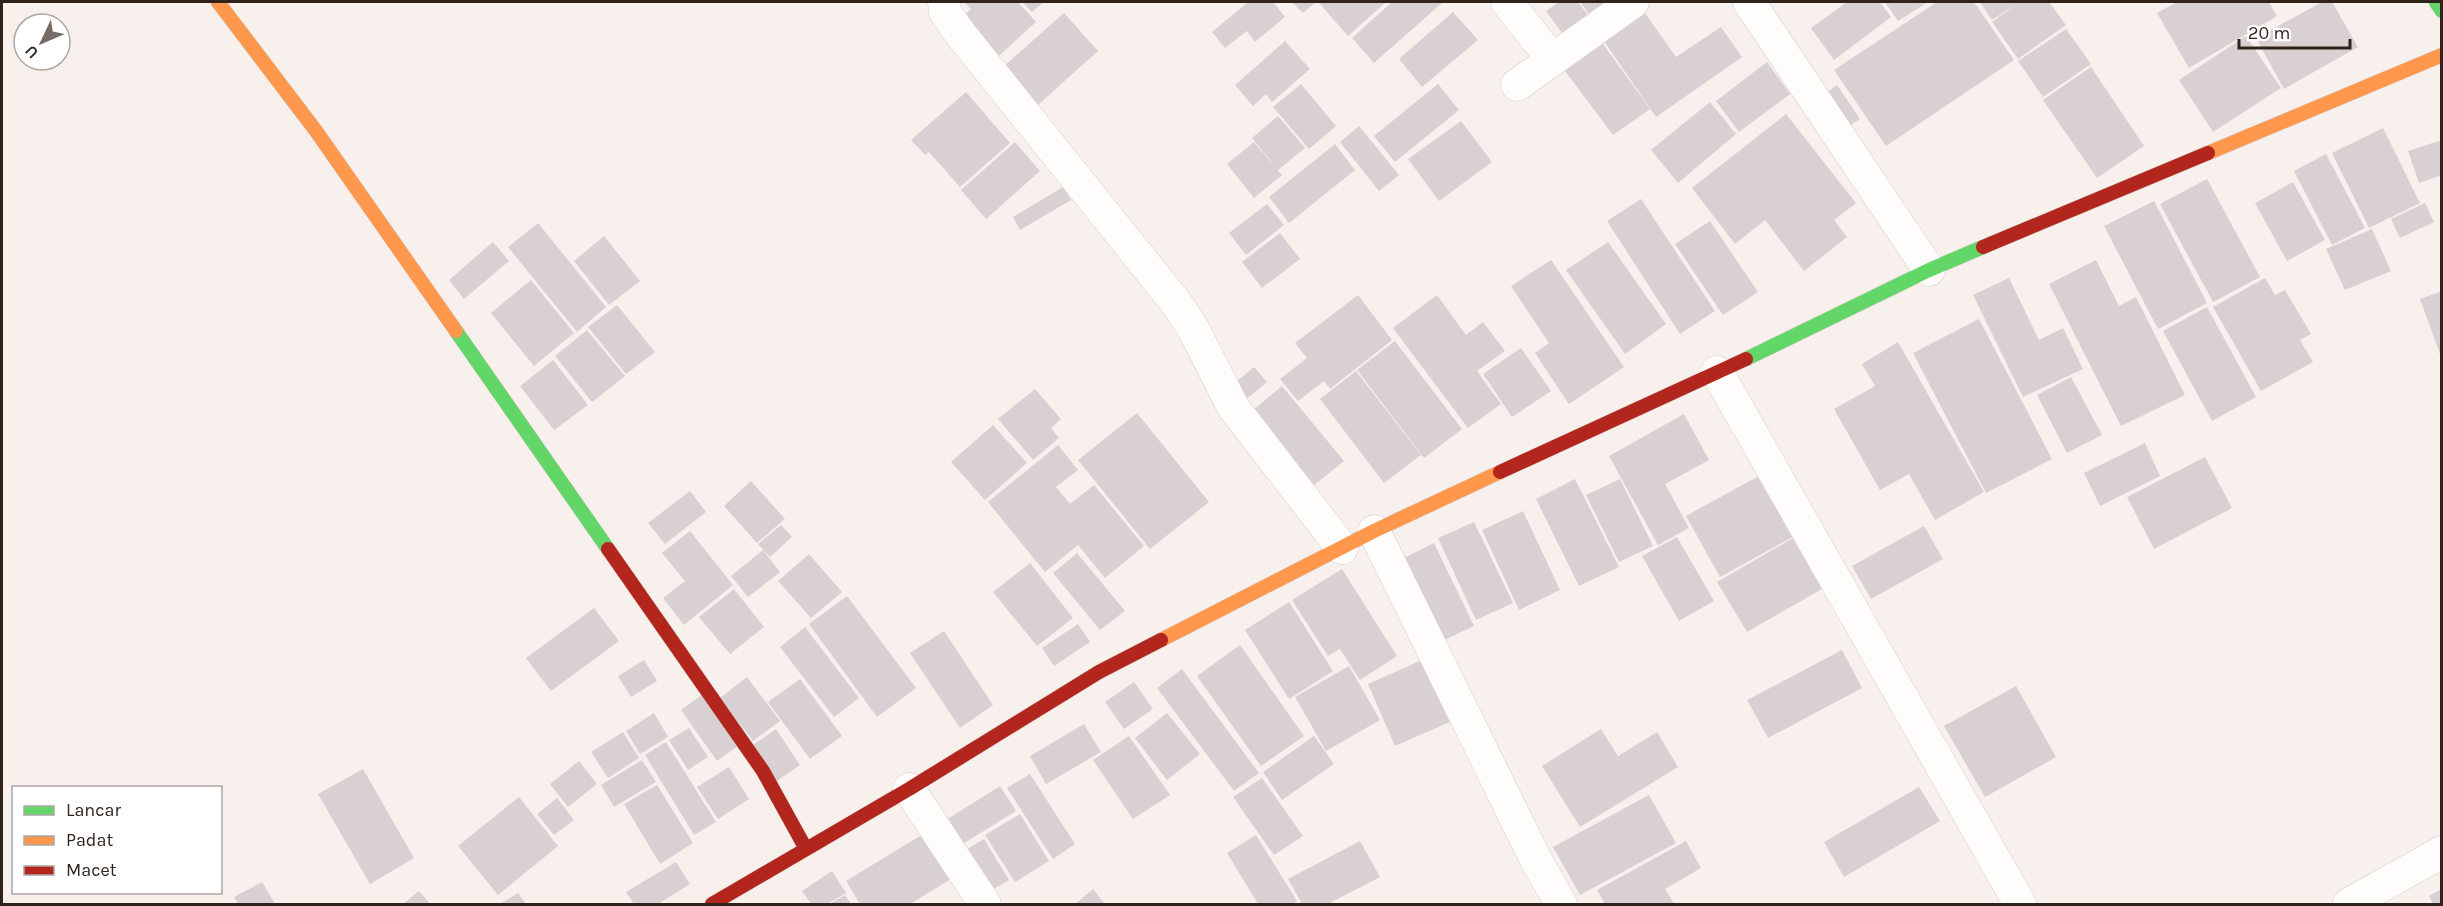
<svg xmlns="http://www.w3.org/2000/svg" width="2443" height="906" viewBox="0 0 2443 906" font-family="Karla,sans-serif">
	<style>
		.building { fill: #d9d0d3 }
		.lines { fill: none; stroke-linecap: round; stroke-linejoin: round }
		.street-casing { stroke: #d5ccc6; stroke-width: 33 }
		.fast-casing { stroke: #d5ccc6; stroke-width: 15 }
		.slow-casing { stroke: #d5ccc6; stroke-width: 15 }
		.jam-casing { stroke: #d5ccc6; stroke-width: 15 }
		.street { stroke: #fefdfc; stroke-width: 32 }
		.fast { stroke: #63d668; stroke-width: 14 }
		.slow { stroke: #ff974d; stroke-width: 14 }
		.jam { stroke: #b3261e; stroke-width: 14 }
	</style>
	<rect width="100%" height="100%" fill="#f8f0ec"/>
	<!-- building -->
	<path class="building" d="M964,2h54l18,20 -45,41 -36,-40 16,-14z
		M1022,2h22l-12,10z
		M1248,2h25l12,15 -30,25 -8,-11 -22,17 -13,-16z
		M1292,2h24l-13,11z
		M1321,2h65l-38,34 -29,-33z
		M1392,2h51l-69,61 -22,-25z
		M1559,2h19l15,20 -25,19 -22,-30z
		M1580,2h40l-26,19z
		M1847,2h33l11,15 -57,43 -23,-32z
		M1885,2h43l-30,19z
		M1937,2h37l40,58 -128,86 -52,-76z
		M1980,2h69l17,23 -48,34 -26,-37 25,-18 -25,16z
		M2177,2h92l8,14 -88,52 -32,-55z
		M2322,2h10l26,45 -74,42 -28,-51z
		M1453,12l25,28 -56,47 -23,-28z
		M1064,13l34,38 -69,62 -26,-46z
		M1645,13l31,44 45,-30 21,30 -86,60 -52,-76z
		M2066,29l25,35 -48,33 -25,-36z
		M2246,36l35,52 -68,44 -34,-52z
		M1285,41l25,28 -38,33 -6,-8 -13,12 -18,-21z
		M1603,44l47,65 -37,26 -48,-64z
		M1767,62l23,32 -51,38 -23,-31z
		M2091,67l53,79 -47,32 -54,-78z
		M1301,84l35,42 -27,23 -36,-42z
		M1438,84l21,26 -64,52 -21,-26z
		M1837,85l23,34 -17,11 -23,-33z
		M966,92l44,51 -50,44 -31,-35 -4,3 -14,-15z
		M1710,102l26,32 -58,49 -27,-33z
		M1786,114l70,89 -22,17 13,17 -43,34 -39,-51 -30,24 -43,-56z
		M1278,116l27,32 -27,22 -26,-32z
		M1461,121l31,41 -53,39 -31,-42z
		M1359,126l40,49 -20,16 -39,-49z
		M2383,128l37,75 -51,25 -37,-75z
		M2442,140v35l-23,8 -11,-32z
		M1015,142l25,29 -54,48 -25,-29z
		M1254,142l28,33 -28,23 -27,-34z
		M1335,144l20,26 -66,53 -20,-26z
		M2326,154l39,74 -33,17 -38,-74z
		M2207,179l53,98 -47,25 -53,-98z
		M2293,182l32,58 -38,21 -32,-58z
		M1063,187l8,13 -51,30 -7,-13z
		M1641,199l74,112 -35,23 -73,-113z
		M2154,201l53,102 -49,26 -54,-103z
		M2425,203l9,19 -34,16 -9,-19z
		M1267,204l17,21 -38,30 -17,-22z
		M1710,221l48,71 -35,23 -48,-71z
		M538,223l68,84 -29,25 -69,-85z
		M2372,229l19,42 -46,19 -19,-41z
		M1280,233l20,26 -38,29 -20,-26z
		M604,236l36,45 -31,24 -35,-44z
		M493,242l16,19 -45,38 -15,-19z
		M1608,242l58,82 -41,30 -59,-84z
		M1551,260l73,107 -55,37 -34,-51 14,-10 -38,-57z
		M2096,260l23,46 17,-9 49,98 -64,31 -72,-142z
		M2009,278l30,62 24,-12 20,41 -60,28 -50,-102z
		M2265,278l10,17 10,-5 26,44 -11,6 13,22 -52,29 -48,-84z
		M531,280l43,53 -40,33 -43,-53z
		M2442,291v66h-1l-21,-58z
		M1358,295l34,45 -62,49 -6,-8 -26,20 -18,-22 27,-21 -12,-15z
		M1437,295l29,40 17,-13 22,29 -28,20 24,33 -33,24 -75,-100z
		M617,305l38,47 -29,22 -38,-47z
		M2207,307l49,90 -44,24 -49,-90z
		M1979,319l73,140 -66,34 -73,-140z
		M587,330l38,46 -33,26 -37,-46z
		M1395,341l67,88 -38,29 -67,-88z
		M1898,342l86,150 -49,28 -26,-46 -29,16 -46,-81 41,-23 -13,-22z
		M1521,348l30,43 -39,26 -29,-43z
		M553,360l35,45 -34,25 -34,-44z
		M1254,367l13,15 -24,20 -13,-15z
		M1356,371l65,84 -37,28 -64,-84z
		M2071,377l31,58 -35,18 -30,-58z
		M1282,386l62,75 -31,25 -61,-75z
		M1035,389l26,30 -10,9 8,10 -26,22 -35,-41z
		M1137,413l72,89 -59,47 -72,-89z
		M1684,414l25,46 -44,24 24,44 -31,17 -49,-89z
		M993,425l34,38 -42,37 -34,-38z
		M2145,443l15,33 -60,30 -16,-33z
		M1058,445l20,25 -22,17 14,17 24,-19 50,61 -39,32 -27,-33 -33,27 -57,-70z
		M2205,457l27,51 -78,41 -27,-52z
		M1766,472l34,61 -80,44 -34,-61z
		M1575,479l44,88 -40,19 -43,-87z
		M1620,479l33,67 -34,16 -33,-67z
		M751,481l34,38 -28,24 -33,-37z
		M690,491l16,21 -41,32 -17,-21z
		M1523,511l37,79 -41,20 -37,-80z
		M1474,522l39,81 -37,17 -38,-82z
		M781,525l11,12 -22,20 -12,-13z
		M1924,526l19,33 -72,40 -19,-33z
		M690,531l43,54 -49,40 -21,-27 22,-17 -23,-28z
		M1800,534l29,51 -82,47 -30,-50z
		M1677,537l37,64 -35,20 -37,-65z
		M1434,543l40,83 -36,17 -40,-82z
		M763,550l17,22 -32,25 -17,-21z
		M1077,553l48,58 -25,19 -47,-57z
		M809,554l33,38 -31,26 -33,-37z
		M1030,563l43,55 -36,28 -44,-54z
		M1342,569l55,87 -37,24 -20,-31 -12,7 -36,-56z
		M734,589l30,38 -34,27 -31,-37z
		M847,596l69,92 -39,29 -68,-93z
		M1289,602l44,69 -44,28 -44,-69z
		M594,608l25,33 -68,50 -25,-33z
		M1078,624l12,18 -36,24 -12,-18z
		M805,627l54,71 -25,19 -54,-70z
		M944,631l49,74 -33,23 -50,-75z
		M1240,645l64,91 -43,30 -64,-90z
		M1842,650l20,38 -94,50 -21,-38z
		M1431,656l28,62 -64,28 -27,-62z
		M644,660l13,21 -26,16 -13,-21z
		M1349,666l31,54 -54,31 -31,-54z
		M1182,669l77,104 -25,18 -77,-103z
		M747,677l33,44 -27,20 -33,-43z
		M800,679l42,57 -32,23 -42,-57z
		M1134,682l19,27 -29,20 -19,-27z
		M2016,686l40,71 -71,40 -41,-71z
		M703,694l35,52 -21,15 -36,-51z
		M654,713l14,24 -28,17 -14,-23z
		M1167,713l33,41 -33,26 -32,-42z
		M1084,724l17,28 -55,32 -16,-28z
		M689,728l19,29 -20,13 -19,-30z
		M776,729l24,36 -26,18 -25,-35z
		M1601,729l17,27 39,-24 21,35 -98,60 -38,-61z
		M623,732l16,26 -31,20 -17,-26z
		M1129,736l41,59 -37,24 -40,-59z
		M1314,736l20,28 -52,36 -19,-28z
		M666,742l50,80 -22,13 -49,-80z
		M642,760l14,22 -42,25 -13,-22z
		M579,761l18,23 -29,23 -18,-23z
		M729,767l20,32 -31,20 -21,-32z
		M363,769l51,89 -44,26 -52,-90z
		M1030,774l45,70 -22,15 -46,-71z
		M1262,778l41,58 -29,19 -41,-58z
		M657,785l36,58 -33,21 -36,-60z
		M1000,786l16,25 -63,39 -15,-25z
		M1919,787l21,34 -96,56 -20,-35z
		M1649,795l27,48 -96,52 -27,-48z
		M519,797l39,49 -60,49 -40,-49z
		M557,798l17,22 -20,15 -17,-21z
		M1020,814l29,47 -34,21 -30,-47z
		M928,831l28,45 -46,28h-50l-14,-23z
		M1256,835l41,66 -5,3h-34l-31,-51z
		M984,839l25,41 -20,12 -25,-41z
		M1360,841l20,36 -52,27h-26l-14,-25z
		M1686,841l15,27 -36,21 9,15h-69l-8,-14z
		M676,862l14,22 -32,20h-24l-8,-12z
		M832,871l14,22 -19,11h-16l-9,-13z
		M262,882l13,22h-37l-4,-7z
		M1093,889l12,15h-30z
		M2442,889v15h-9l-4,-8z
		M419,891l11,13h-27z
		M518,893l8,11h-26z
		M845,895l6,9h-21z"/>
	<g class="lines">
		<!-- street casing -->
		<g class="street-casing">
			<path id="street" d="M944,2l1,10 14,20 218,272 17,26 39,77 109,141
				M1507,2l45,57
				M1749,2l180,268
				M1517,85l116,-83
				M1717,372l303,532
				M1374,531l162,329 25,44
				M909,789l76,115
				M2349,904l93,-52"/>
		</g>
		<!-- fast casing -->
		<g class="fast-casing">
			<path id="fast" d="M2436,2l6,9
				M456,331l152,218
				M1746,359l183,-89 54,-23"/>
		</g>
		<!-- slow casing -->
		<g class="slow-casing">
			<path id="slow" d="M218,2l98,129 140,200
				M2208,153l234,-98
				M1161,640l213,-109 126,-59"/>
		</g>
		<!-- jam casing -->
		<g class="jam-casing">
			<path id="jam" d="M1983,247l225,-94
				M1500,472l246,-113
				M608,549l155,222 43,78
				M712,904l197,-115 190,-117 62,-32"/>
		</g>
		<!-- street -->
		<use href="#street" class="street"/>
		<!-- fast -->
		<use href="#fast" class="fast"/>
		<!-- slow -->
		<use href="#slow" class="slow"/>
		<!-- jam -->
		<use href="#jam" class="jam"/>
	</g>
	<!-- border -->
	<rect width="2443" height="906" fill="none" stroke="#30231c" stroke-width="6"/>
	<!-- legend -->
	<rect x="12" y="786" width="210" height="108" fill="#ffffff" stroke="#aca7a4" stroke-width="1.5"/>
	<rect x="24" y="806" width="30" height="9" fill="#63d668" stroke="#aca7a4" stroke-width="1.5"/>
	<text x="66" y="816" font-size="18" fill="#30231c">Lancar</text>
	<rect x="24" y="836" width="30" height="9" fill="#ff974d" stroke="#aca7a4" stroke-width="1.5"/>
	<text x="66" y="846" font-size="18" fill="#30231c">Padat</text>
	<rect x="24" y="866" width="30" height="9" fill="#b3261e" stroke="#aca7a4" stroke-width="1.5"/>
	<text x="66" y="876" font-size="18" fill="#30231c">Macet</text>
	<!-- north arrow -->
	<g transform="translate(42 42) rotate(226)"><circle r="28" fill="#ffffff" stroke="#aca7a4" stroke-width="1.5"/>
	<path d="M0-4.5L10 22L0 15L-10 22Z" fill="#766b65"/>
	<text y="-9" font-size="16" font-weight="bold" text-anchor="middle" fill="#30231c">U</text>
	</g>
	<!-- scale -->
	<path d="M2239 39v9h111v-9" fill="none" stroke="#30231c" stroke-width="3"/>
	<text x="2248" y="39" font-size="18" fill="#30231c" stroke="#ffffff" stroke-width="4.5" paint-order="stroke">20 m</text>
</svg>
